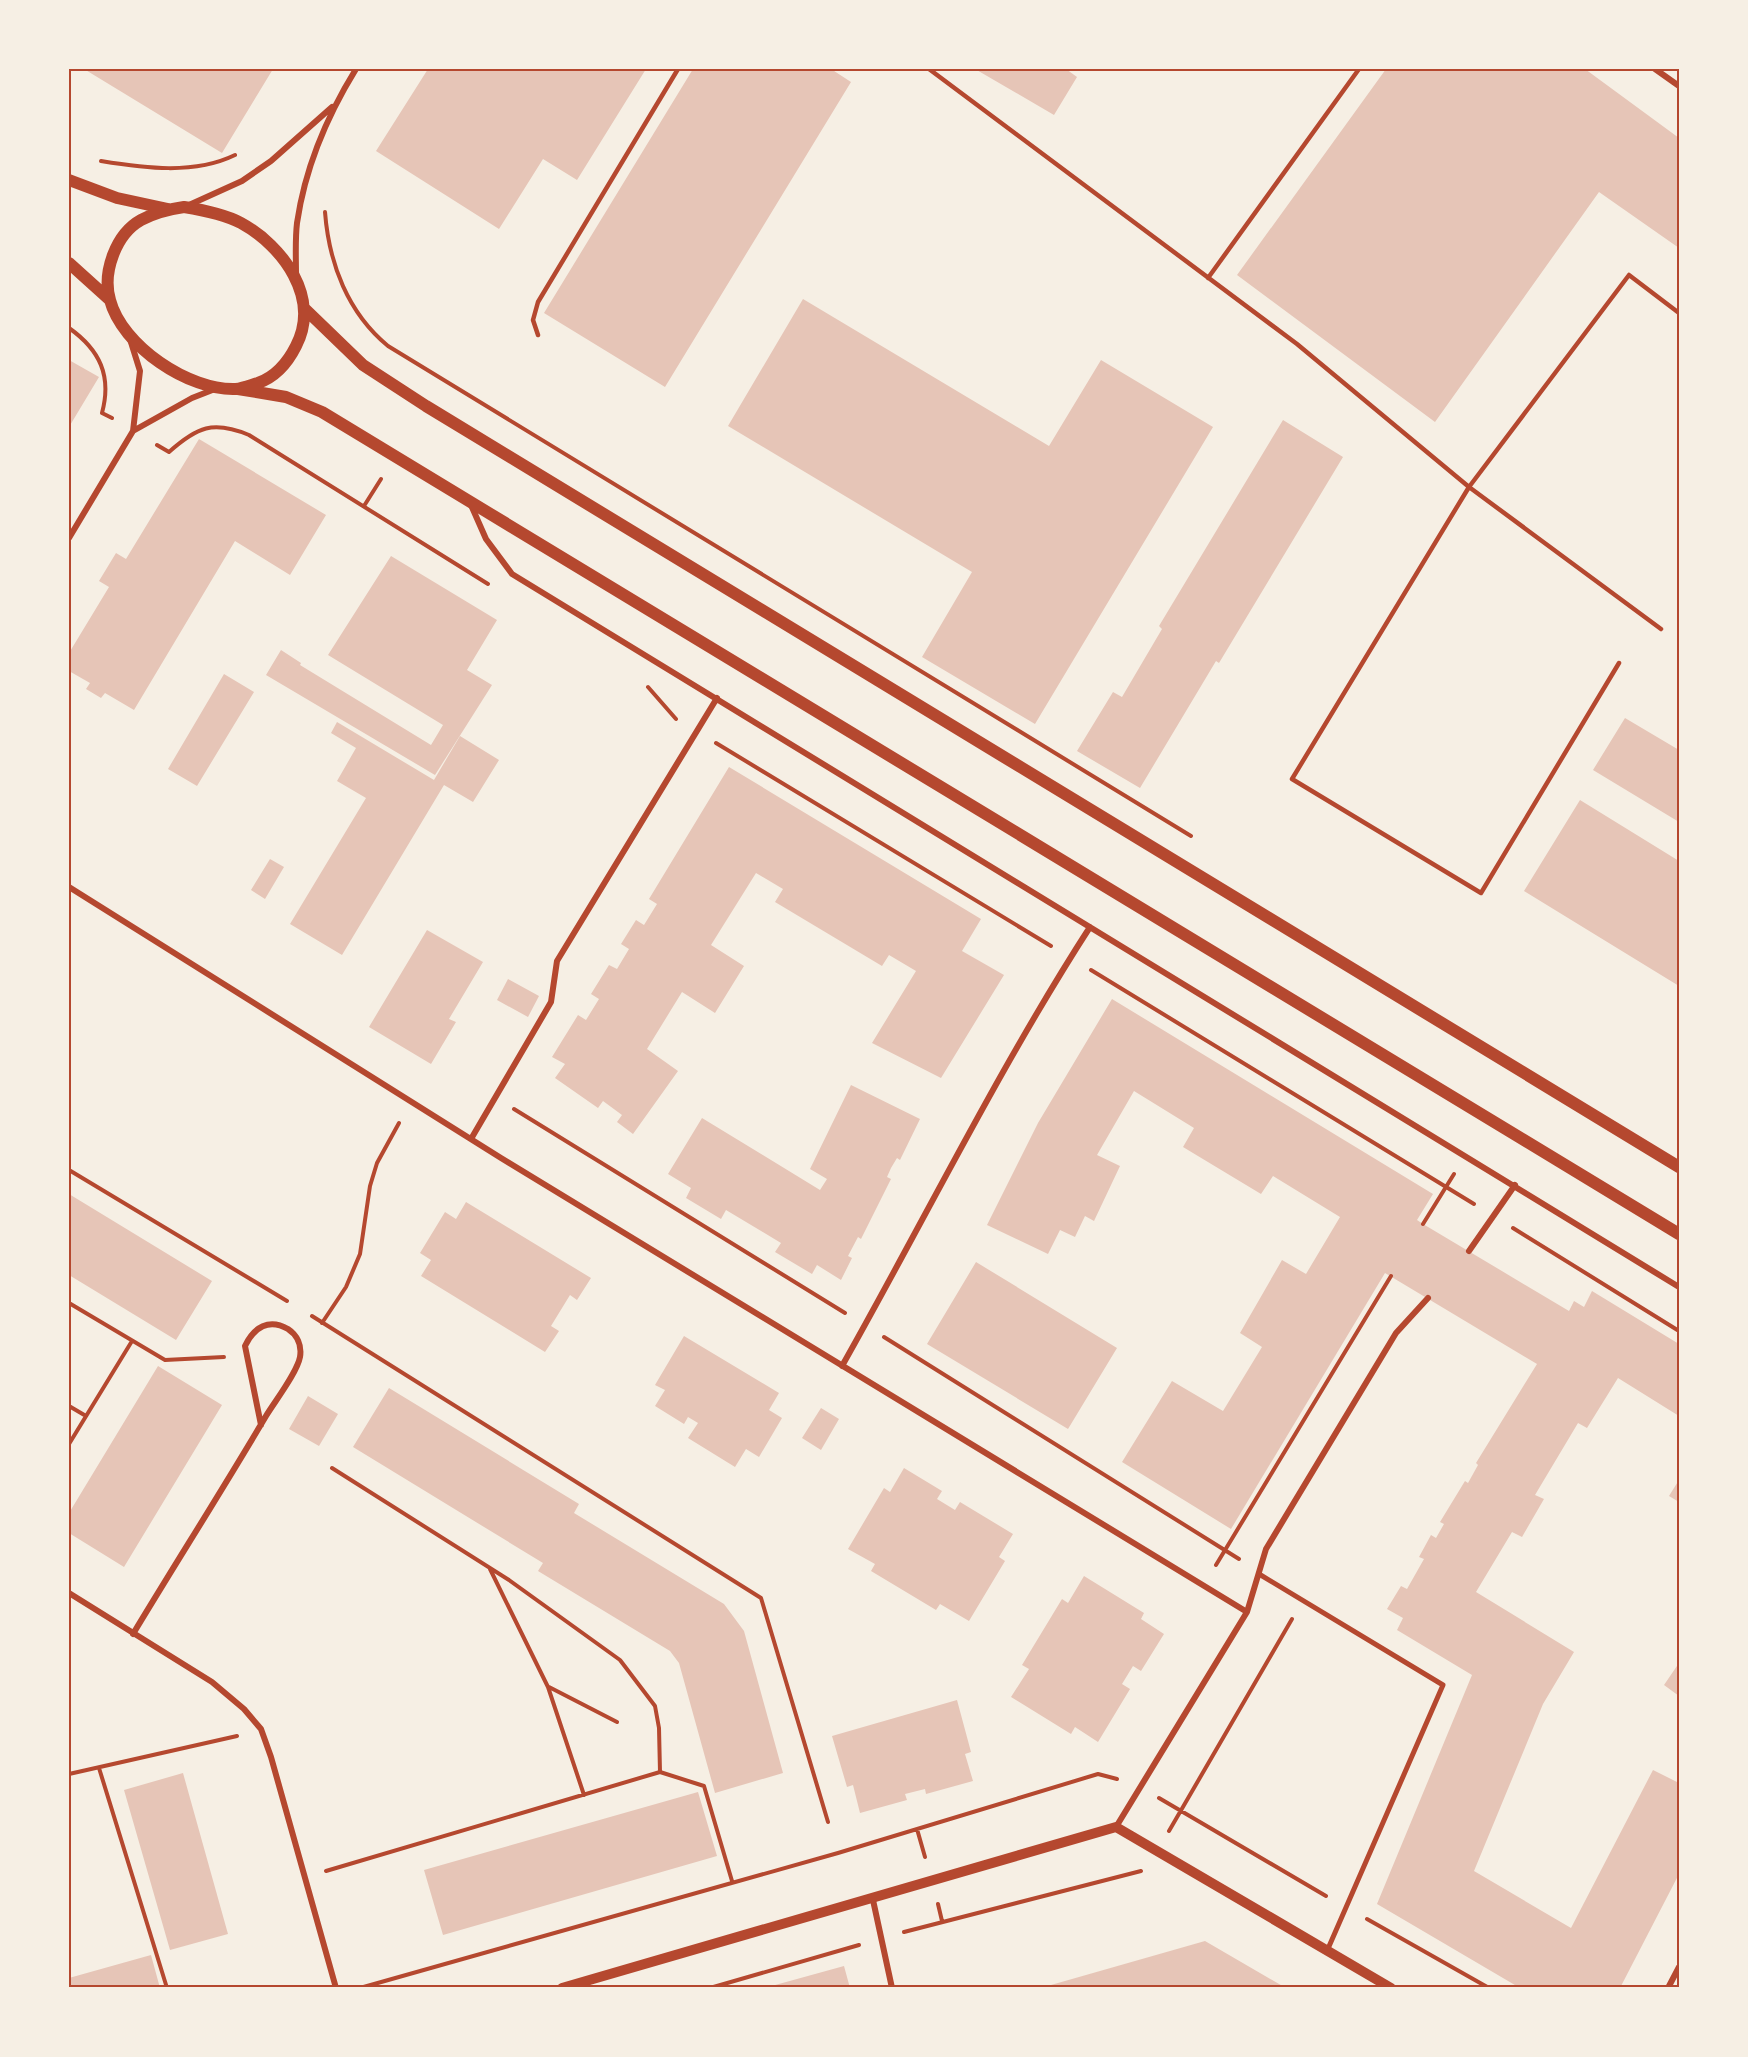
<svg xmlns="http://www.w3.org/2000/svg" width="1748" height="2057" viewBox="0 0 1748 2057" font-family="'Open Sans',sans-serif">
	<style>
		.building { fill: #e6c5b7 }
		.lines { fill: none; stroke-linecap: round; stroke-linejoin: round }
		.path { stroke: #b5482f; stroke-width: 4 }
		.service { stroke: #b5482f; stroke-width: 4.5 }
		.pedestrian { stroke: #b5482f; stroke-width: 5 }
		.minor { stroke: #b5482f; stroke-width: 6 }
		.tertiary { stroke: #b5482f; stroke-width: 10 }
		.secondary { stroke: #b5482f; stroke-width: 12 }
		.neatline { fill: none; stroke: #b5482f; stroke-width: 2 }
	</style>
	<rect width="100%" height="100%" fill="#f6efe4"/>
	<!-- building -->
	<path class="building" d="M84,69h189l-51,84z
		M428,69h218l-69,111 -34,-21 -44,70 -123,-78z
		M693,69h138l20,13 -186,305 -121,-74z
		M975,69h91l11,8 -23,38z
		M1386,69h199l94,69v110l-80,-56 -164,230 -198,-147z
		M803,299l246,147 52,-86 112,67 -178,297 -113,-67 50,-85 -244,-146z
		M69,360l30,17 -30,50z
		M1283,420l60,37 -124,206 -3,-2 -76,127 -63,-37 36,-59 9,5 40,-68 -3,-3z
		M199,439l127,76 -36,60 -55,-34 -101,169 -29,-17 -4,5 -15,-9 4,-6 -21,-12v-18l40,-66 -10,-6 17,-28 10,6z
		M391,556l106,64 -30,50 25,15 -57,90 -169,-100 15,-25 20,13 -1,2 131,80 12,-20 -115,-70z
		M224,674l30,18 -57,94 -29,-17z
		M1625,718l54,32v72l-86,-52z
		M337,722l97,58 26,-44 39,24 -26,42 -29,-17 -102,170 -52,-31 76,-126 -29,-17 19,-33 -25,-15z
		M729,767l252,152 -19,32 42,24 -63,103 -69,-35 44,-72 -27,-16 -7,11 -107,-64 8,-13 -27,-16 -45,72 33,21 -29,47 -33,-21 -35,57 31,22 -45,63 -16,-12 5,-7 -19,-14 -5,7 -43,-30 10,-14 -13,-7 26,-42 8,5 13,-21 -8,-5 18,-29 8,4 12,-20 -8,-5 15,-24 8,5 13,-21 -8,-5z
		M1580,800l99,61v125l-155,-95z
		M270,859l14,8 -19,32 -14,-9z
		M427,930l56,32 -34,57 7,3 -25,42 -62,-37z
		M508,979l31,17 -11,21 -31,-17z
		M1112,999l321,195 -16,26 6,4 146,87 5,-10 10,6 8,-16 87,53v72l-61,-38 -31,50 -9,-5 -43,72 9,4 -22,38 -10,-5 -36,60 98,60 -31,52 -69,167 97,57 82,-158 26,13v91l-59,114h-100l-143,-84 95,-229 -75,-45 6,-12 -16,-9 14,-23 6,3 17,-30 -5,-2 12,-22 5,3 8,-14 -4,-2 25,-41 3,2 10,-18 -2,-2 61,-99 -152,-91 -154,256 -109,-67 50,-81 51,30 39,-64 -22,-14 42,-73 24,14 34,-57 -67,-41 -12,18 -78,-47 11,-19 -60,-37 -37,64 23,11 -26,55 -9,-5 -10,21 -15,-7 -12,24 -61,-29 51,-102z
		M851,1085l69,34 -20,41 -3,-2 -6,10 -4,9 4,2 -30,60 -3,-2 -10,19 4,2 -11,22 -24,-15 -5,9 -37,-22 6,-9 -55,-33 -5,9 -35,-21 5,-10 -23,-14 34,-56 118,72 7,-11 -17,-10z
		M69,1194l143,87 -36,59 -107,-65z
		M466,1202l125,76 -14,22 -7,-5 -19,31 8,5 -14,21 -124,-76 10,-16 -11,-7 25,-41 11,7z
		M976,1262l141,86 -49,81 -141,-85z
		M684,1336l95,57 -10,17 13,8 -23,39 -13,-8 -11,18 -47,-29 10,-15 -10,-6 -4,7 -29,-18 10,-16 -10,-5z
		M158,1366l64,39 -98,162 -55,-34v-20z
		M389,1388l190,116 -5,9 150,91 20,27 39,142 -68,20 -36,-130 -9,-12 -132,-80 5,-8 -190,-116z
		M308,1396l30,18 -19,32 -30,-17z
		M821,1408l18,11 -18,31 -19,-12z
		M904,1468l38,23 -5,8 18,11 5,-8 53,32 -14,23 6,4 -36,60 -29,-17 -4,6 -65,-39 4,-7 -27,-15 36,-61 6,4z
		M1679,1480v22l-10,-6z
		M1084,1576l60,37 -3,6 23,15 -23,37 -8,-5 -11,18 8,5 -32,53 -23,-15 -4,7 -60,-37 18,-28 -7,-4 40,-66 6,4z
		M1679,1663v33l-15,-11z
		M957,1700l14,52 -6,2 8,27 -47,13 -1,-5 -20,5 2,6 -47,13 -7,-28 -6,2 -15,-51z
		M183,1773l45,161 -58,16 -46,-160z
		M698,1792l19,64 -274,79 -19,-65z
		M1205,1941l81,47h-242v-1z
		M151,1955l9,33h-91v-10z
		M844,1966l6,22h-82v-1z"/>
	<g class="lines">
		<!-- path -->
		<path class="path" d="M101,161c43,7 93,14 134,-6
			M325,212c4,52 23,101 63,134l803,490
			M69,328c31,22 43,48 33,85l10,5
			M157,445l12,7c28,-25 44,-32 80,-17l239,149
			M364,506l17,-27
			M648,687l28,32
			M716,743l335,203
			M1091,970l383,234
			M514,1109l331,204
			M69,1170l218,131
			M1423,1224l31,-50
			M1513,1228l166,103
			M69,1303l96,57 59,-3
			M312,1316l449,282 67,224
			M322,1323l24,-36 14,-33 10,-68 7,-23 22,-40
			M884,1337l355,222
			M69,1406l17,10
			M69,1444l63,-103
			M332,1468l177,112 111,80 35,46 4,22 1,44
			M1216,1565l175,-289
			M490,1569l58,118 36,108
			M549,1687l68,35
			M99,1768l68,220
			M69,1774l168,-38
			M1159,1798l167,98
			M917,1829l8,28
			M1169,1831l123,-212
			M326,1871l334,-99 44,14 28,95
			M938,1904l4,17
			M1367,1919l122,69
			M904,1932l237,-61
			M360,1988l478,-135 260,-79 19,5
			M710,1988l149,-43"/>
		<!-- service -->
		<path class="service" d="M929,69l368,275 172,143 192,142
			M1208,278l151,-209
			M538,335l-5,-15 5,-18 140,-233
			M1619,663l-138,230 -189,-114 177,-292 160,-212 50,38"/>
		<!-- pedestrian -->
		<path class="pedestrian" d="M1259,1574l184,111 -116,266"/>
		<!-- minor -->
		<path class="minor" d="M1655,69l24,17
			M189,205l53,-24 29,-20 61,-54
			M296,274c0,-17 -1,-34 1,-51 8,-55 30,-107 59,-154
			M133,431l59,-33 23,-9
			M471,505l15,34 26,35 1167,713
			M69,538l64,-107 7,-60 -10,-32
			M69,887l432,271 746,454
			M471,1139l80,-137 6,-41 160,-263
			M1469,1251l46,-66
			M842,1366c83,-147 157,-298 248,-439
			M69,1593l143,89 32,27 17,20 10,28 65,231
			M133,1634c44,-73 90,-145 133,-218 9,-15 31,-43 34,-59 2,-12 -3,-22 -12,-28 -19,-11 -34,-2 -43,17l16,79
			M1116,1827l131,-215 19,-63 130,-216 32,-35
			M873,1900l19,88
			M1668,1988l11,-21"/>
		<!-- tertiary -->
		<path class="tertiary" d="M562,1988l554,-161 275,161"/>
		<!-- secondary -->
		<path class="secondary" d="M69,180l48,18 51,11
			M184,207c19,3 40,7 57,16 42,23 80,75 55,123 -8,16 -21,31 -38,37 -7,2 -15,5 -22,6 -47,2 -114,-43 -126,-89 -8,-28 6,-66 31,-80 13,-7 29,-11 43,-13z
			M69,263l41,37
			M305,309l58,56 63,41 1253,761
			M238,389l48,8 36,15 1357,822"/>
	</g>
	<!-- border -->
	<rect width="1748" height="2057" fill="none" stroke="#f6efe4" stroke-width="141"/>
	<rect x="70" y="70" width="1608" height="1916" class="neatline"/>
</svg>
